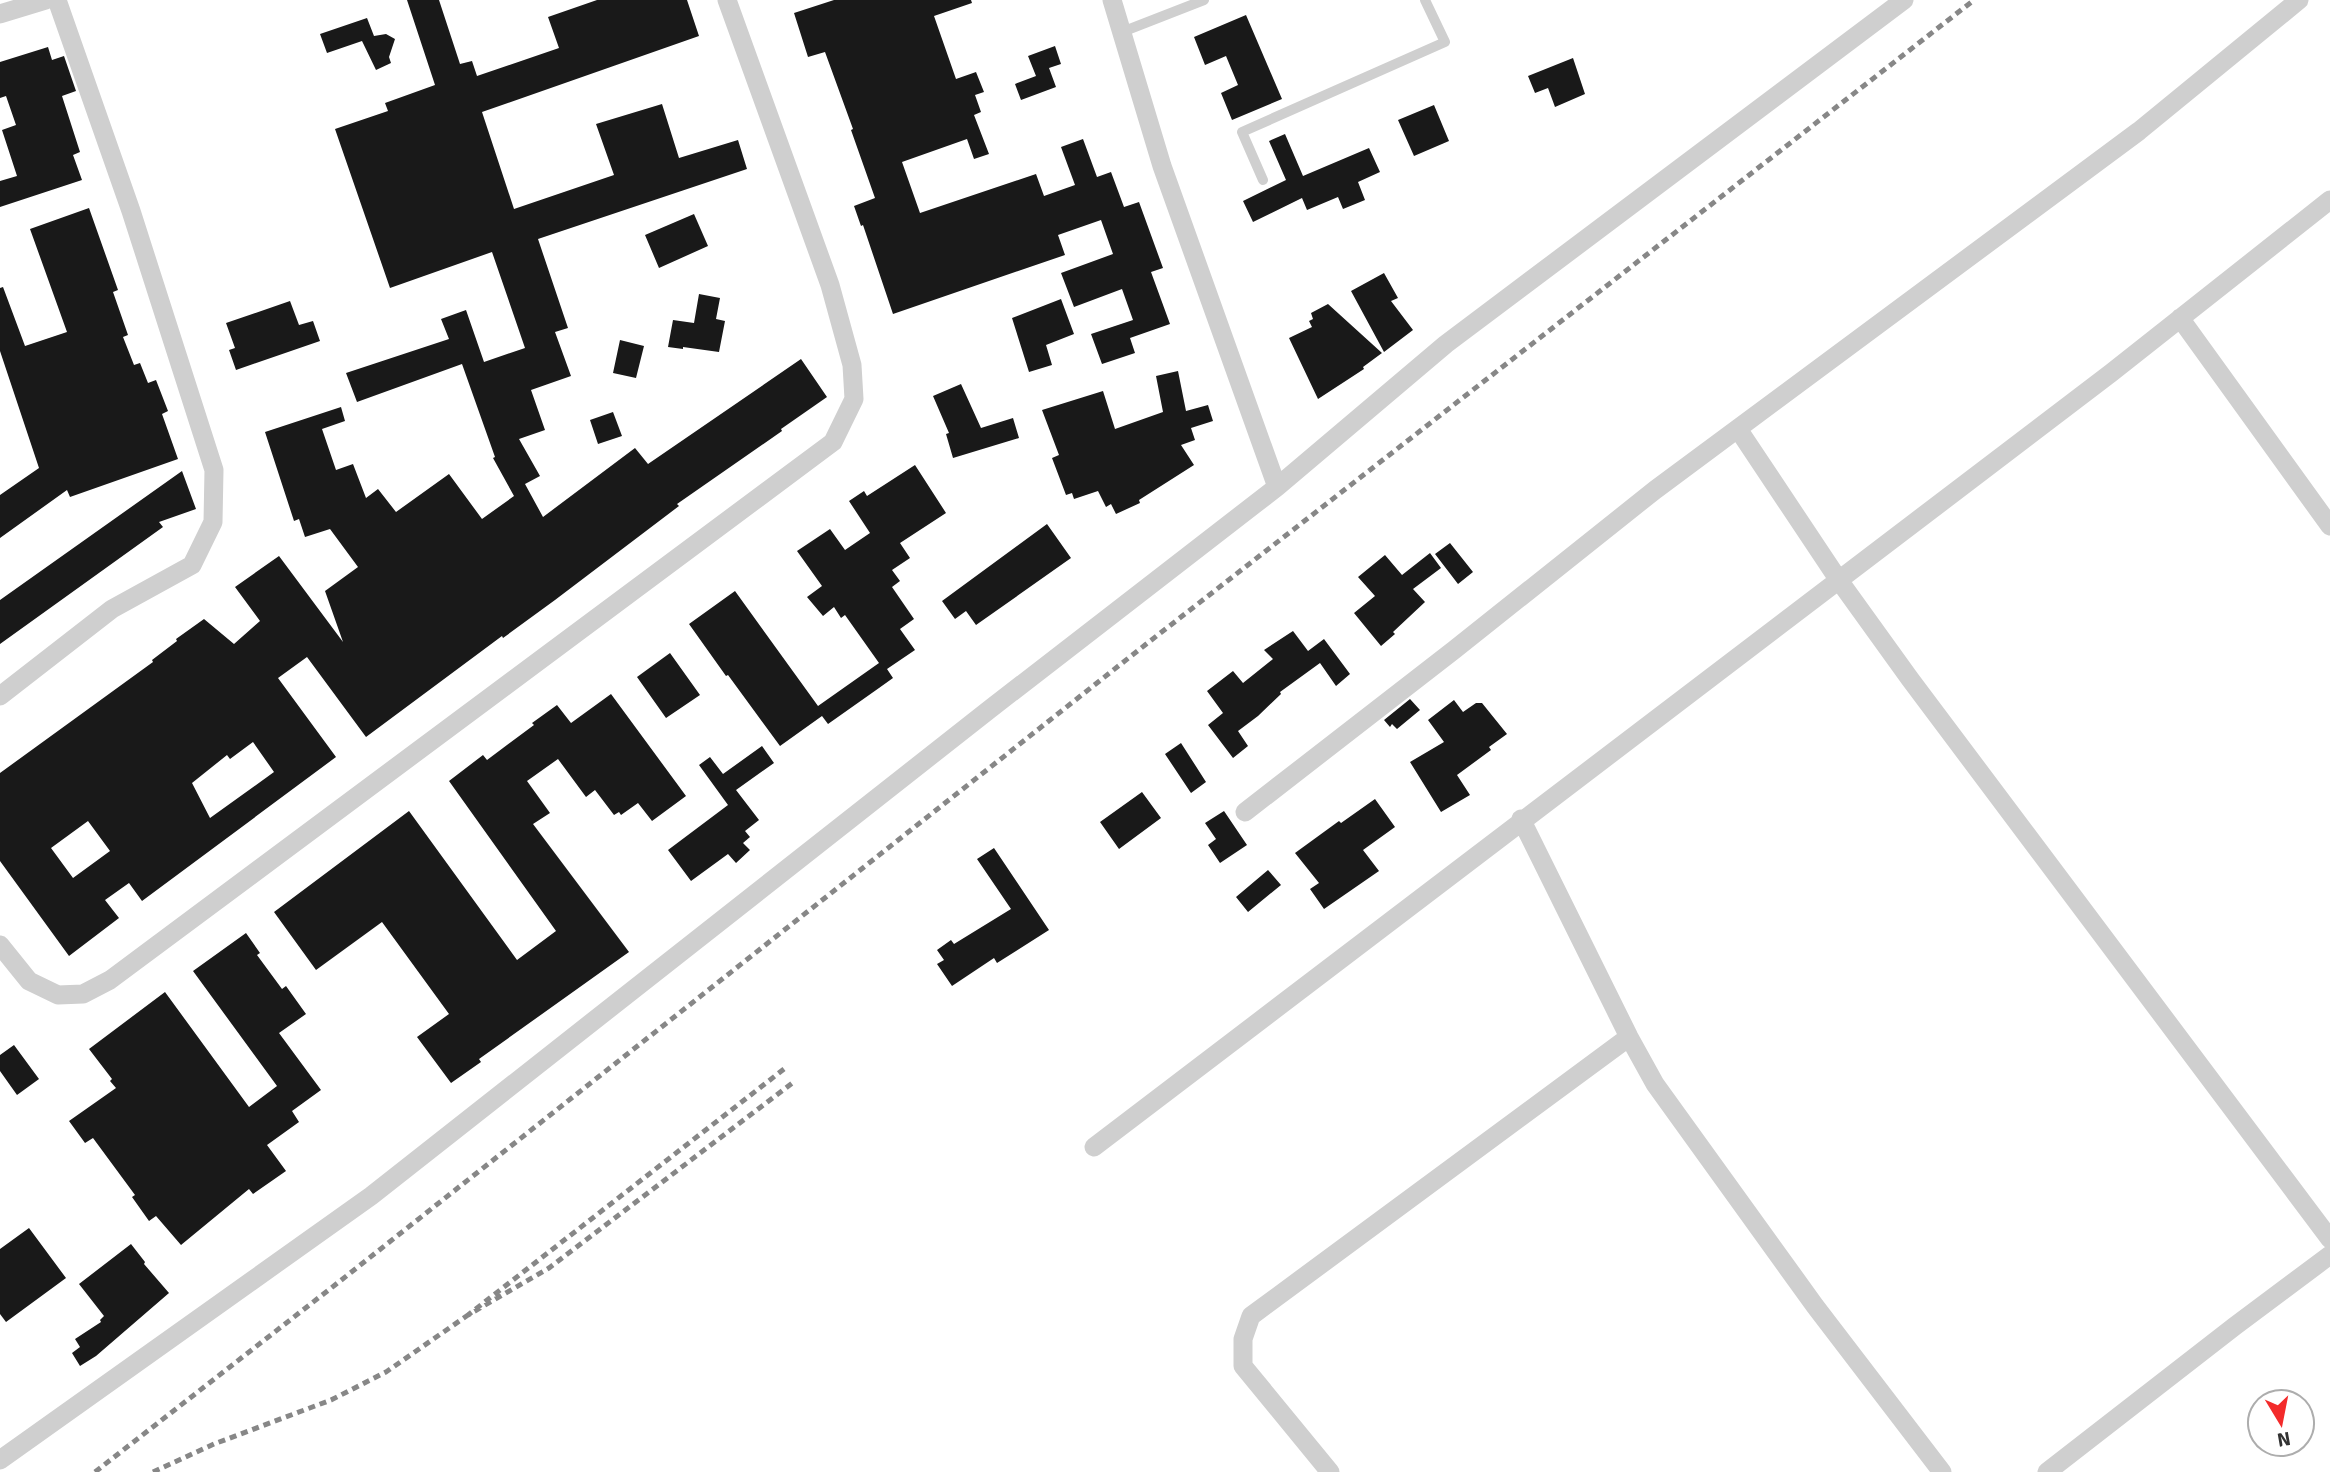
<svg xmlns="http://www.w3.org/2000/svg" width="2330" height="1472" viewBox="0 0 2330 1472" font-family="Signika,sans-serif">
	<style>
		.building { fill: #191919; fill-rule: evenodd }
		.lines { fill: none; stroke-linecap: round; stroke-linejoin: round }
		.service { stroke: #cfcfcf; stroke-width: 10 }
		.minor { stroke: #cfcfcf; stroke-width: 19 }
		.rail { stroke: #878787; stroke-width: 5; stroke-dasharray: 7 5; stroke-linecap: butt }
	</style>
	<rect width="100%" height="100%" fill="#fff"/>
	<!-- building -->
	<path class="building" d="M407,0h32l21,64 12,-3 5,15 82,-28 -11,-31 49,-17h90l12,36 -217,76 32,97 100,-34 -18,-51 66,-20 17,54 59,-18 9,29 -209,70 30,89 -13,4 16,44 -40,14 14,40 -26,9 21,37 -15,8 18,33 92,-69 13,16 153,-105 26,38 -46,32 1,2 -105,73 2,2 -124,94 -52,38 -1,-2 -136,101 -59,-80 -29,21 58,79 -194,144 -13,-18 -24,17 14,18 -50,38 -69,-95v-88l153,-111 -1,-2 25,-19 -1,-2 28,-20 30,25 26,-23 -25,-34 44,-31 64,86 -18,-51 33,-24 -28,-38 -25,8 -6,-18 -5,2 -29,-89 76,-25 4,14 -23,8 14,41 17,-6 13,34 12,-9 18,23 53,-38 33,45 32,-23 -21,-38 2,-1 -33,-93 -105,38 -11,-29 103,-34 -8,-20 25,-9 18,52 41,-14 -33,-96 -102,36 -55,-159 53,-18 -3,-8 50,-18zM253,742l21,30 -64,46 -18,-35 35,-28 3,4zM88,821l22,30 -37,27 -22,-30z
		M834,0h137l1,3 -38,13 22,63 20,-7 8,20 -9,3 6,17 -7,3 15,39 -15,5 -7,-20 -65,23 18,51 116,-39 8,22 31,-11 -14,-38 22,-8 14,38 14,-5 13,35 15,-5 24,66 -12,4 19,52 -40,14 5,15 -33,11 -11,-30 42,-14 -11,-31 -48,18 -13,-34 52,-19 -12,-34 -43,15 7,20 -172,59 -30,-89 -2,1 -7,-20 21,-8 -24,-68 2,-1 -28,-77 -17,5 -14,-44z
		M1246,15l36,84 -50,21 -11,-27 17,-8 -12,-29 -21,9 -11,-28z
		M367,18l7,18 12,-2 9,5 -6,18 2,6 -15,7 -14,-29 -35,12 -7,-19z
		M1055,46l6,18 -12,4 7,19 -35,13 -6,-16 21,-8 -8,-20z
		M48,47l4,13 12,-4 12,35 -14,5 18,56 -7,3 9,25 -82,27v-26l17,-5 -15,-46 14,-5 -10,-29 -6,2v-36z
		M1573,58l12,36 -30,13 -7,-19 -13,5 -7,-17z
		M1434,105l15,36 -35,15 -16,-36z
		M1285,134l18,42 66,-28 11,24 -22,10 7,18 -22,9 -5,-12 -31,13 -5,-12 -49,24 -10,-21 43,-21 -17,-39z
		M89,208l29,82 -5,2 15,43 -5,2 11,28 6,-2 8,20 8,-3 12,31 -6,3 16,45 -108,38 -3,-7 -67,48v-43l39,-27 -39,-117v-63l3,-1 22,59 42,-14 -37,-103z
		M694,214l14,32 -49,22 -14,-33z
		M1384,273l14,25 -7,3 22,29 -29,22 -33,-61z
		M699,294l21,4 -4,21 9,2 -6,31 -36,-5v2l-15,-2 5,-27 21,3z
		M1061,299l13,35 -28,11 6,20 -23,7 -17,-54z
		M290,301l9,24 14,-4 7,20 -84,29 -7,-20 6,-2 -9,-25z
		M1328,304l54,49 -19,14 1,2 -46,30 -29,-61 23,-11 -3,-6 4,-2 -2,-6z
		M620,340l24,6 -8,32 -23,-5z
		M1178,371l8,40 22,-6 5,16 -22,7 4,12 -14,5 13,20 -55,35 1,3 -24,11 -5,-10 -5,3 -8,-16 -24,8 -2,-6 -6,2 -14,-37 7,-3 -17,-45 61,-19 12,38 48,-17 -7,-36z
		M961,384l20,44 32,-10 6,20 -66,20 -7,-24 3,-1 -16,-37z
		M613,412l9,24 -24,8 -8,-24z
		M915,465l31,48 -46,30 10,15 -18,12 8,11 -8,6 22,32 -14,10 15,21 -28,19 6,9 -14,10 -51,36 -6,-8 -42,30 -52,-71 -2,1 -37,-52 46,-33 83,115 61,-43 -34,-48 -4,3 -7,-11 -11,9 -16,-19 15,-11 -25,-35 33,-22 15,21 25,-17 -21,-32 15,-10 3,5z
		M182,471l14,38 -37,13 4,5 -163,117v-44z
		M1047,524l24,34 -95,67 -10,-14 -11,8 -13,-18z
		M1450,543l23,29 -15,12 -23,-30z
		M1430,553l11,15 -28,21 12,13 -32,30 2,2 -14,12 -27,-33 21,-17 -17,-19 27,-22 17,20z
		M1293,631l15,20 16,-12 26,35 -14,12 -16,-23 -40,29 1,2 -23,22 -20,15 10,15 -15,12 -25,-33 15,-12 -16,-22 26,-20 10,12 30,-24 -9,-9z
		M670,653l30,42 -34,23 -29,-41z
		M611,694l75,102 -34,25 -14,-18 -17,12 -2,-3 -5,3 -19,-25 -9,7 -28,-38 -31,22 23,32 -17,11 96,128 -150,107 2,3 -30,21 -34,-46 32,-23 -67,-92 -66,48 -42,-58 135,-101 108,149 39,-29 -107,-150 34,-26 4,5 47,-35 -2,-2 25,-18 14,18z
		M1410,699l10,11 -23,19 -5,-5 -2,3 -6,-7z
		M1454,700l9,12 13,-9h6l25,31 -18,13 2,3 -34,25 13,20 -29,17 -31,-50 34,-20 -16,-22z
		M1181,743l25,39 -15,11 -26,-39z
		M762,746l12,17 -38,27 23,30 -14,11 5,6 -7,6 7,7 -14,13 -8,-9 -37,27 -23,-31 60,-45 -29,-40 11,-8 13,17z
		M1142,792l19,26 -42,31 -19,-27z
		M1375,799l20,28 -32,23 16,21 -55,38 -14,-20 9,-6 -24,-30 44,-32 2,2z
		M1224,811l23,34 -27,18 -12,-18 8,-6 -11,-16z
		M994,848l55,82 -52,33 -3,-5 -42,28 -15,-22 7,-4 -7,-10 14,-10 3,4 57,-35 -34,-50z
		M1268,870l13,15 -33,27 -12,-15z
		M246,933l14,20 -3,2 25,34 4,-3 20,28 -27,19 42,57 -29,21 7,11 -32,23 19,26 -33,23 -4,-5 -68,56 -25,-29 -7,5 -17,-24 3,-2 -42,-57 -8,5 -16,-22 47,-33 -6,-7 2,-2 -23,-30 76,-57 84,115 28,-21 -84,-115z
		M14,1045l25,34 -22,16 -17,-24v-16z
		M29,1228l37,50 -60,44 -6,-8v-65z
		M131,1244l14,18 -1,2 25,29 -73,63 -16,10 -8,-13 8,-6 -5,-8 26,-17 -1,-2 4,-4 -25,-32z"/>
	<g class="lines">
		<!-- service -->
		<path class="service" d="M1122,32l82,-32
			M1263,180l-21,-48 203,-90 -20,-42"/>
		<!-- minor -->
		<path class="minor" d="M1112,0l50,166 115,321
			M0,14l46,-14
			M2180,318l150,208
			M1738,429l100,150 72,100 420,560
			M0,696l112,-87 80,-44 21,-43 1,-52 -83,-259 -74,-211
			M1245,812l209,-162 201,-160 484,-359 160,-131
			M1521,819l108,218 26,47 160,222 127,166
			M0,945l29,36 29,14 25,-1 27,-14 723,-538 21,-43 -2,-34 -22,-80 -103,-285
			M1094,1147l1017,-774 219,-173
			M0,1460l371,-264 619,-487 287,-222 169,-143 458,-344
			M1330,1472l-87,-106v-27l8,-23 378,-279
			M2047,1472l188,-146 95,-71"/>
		<!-- rail -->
		<path class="rail" d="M784,1069l-316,246 81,-47 246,-187
			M95,1472l240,-187 810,-640 829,-645
			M153,1472l61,-28 117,-44 55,-28 82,-57"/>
	</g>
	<!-- north arrow -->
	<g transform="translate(2281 1423) rotate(170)"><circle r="33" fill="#ffffff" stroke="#adadad" stroke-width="2"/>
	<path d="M0-5L12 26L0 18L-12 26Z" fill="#f32b2b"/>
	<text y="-10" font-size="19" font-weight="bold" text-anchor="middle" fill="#323232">N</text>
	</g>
</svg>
